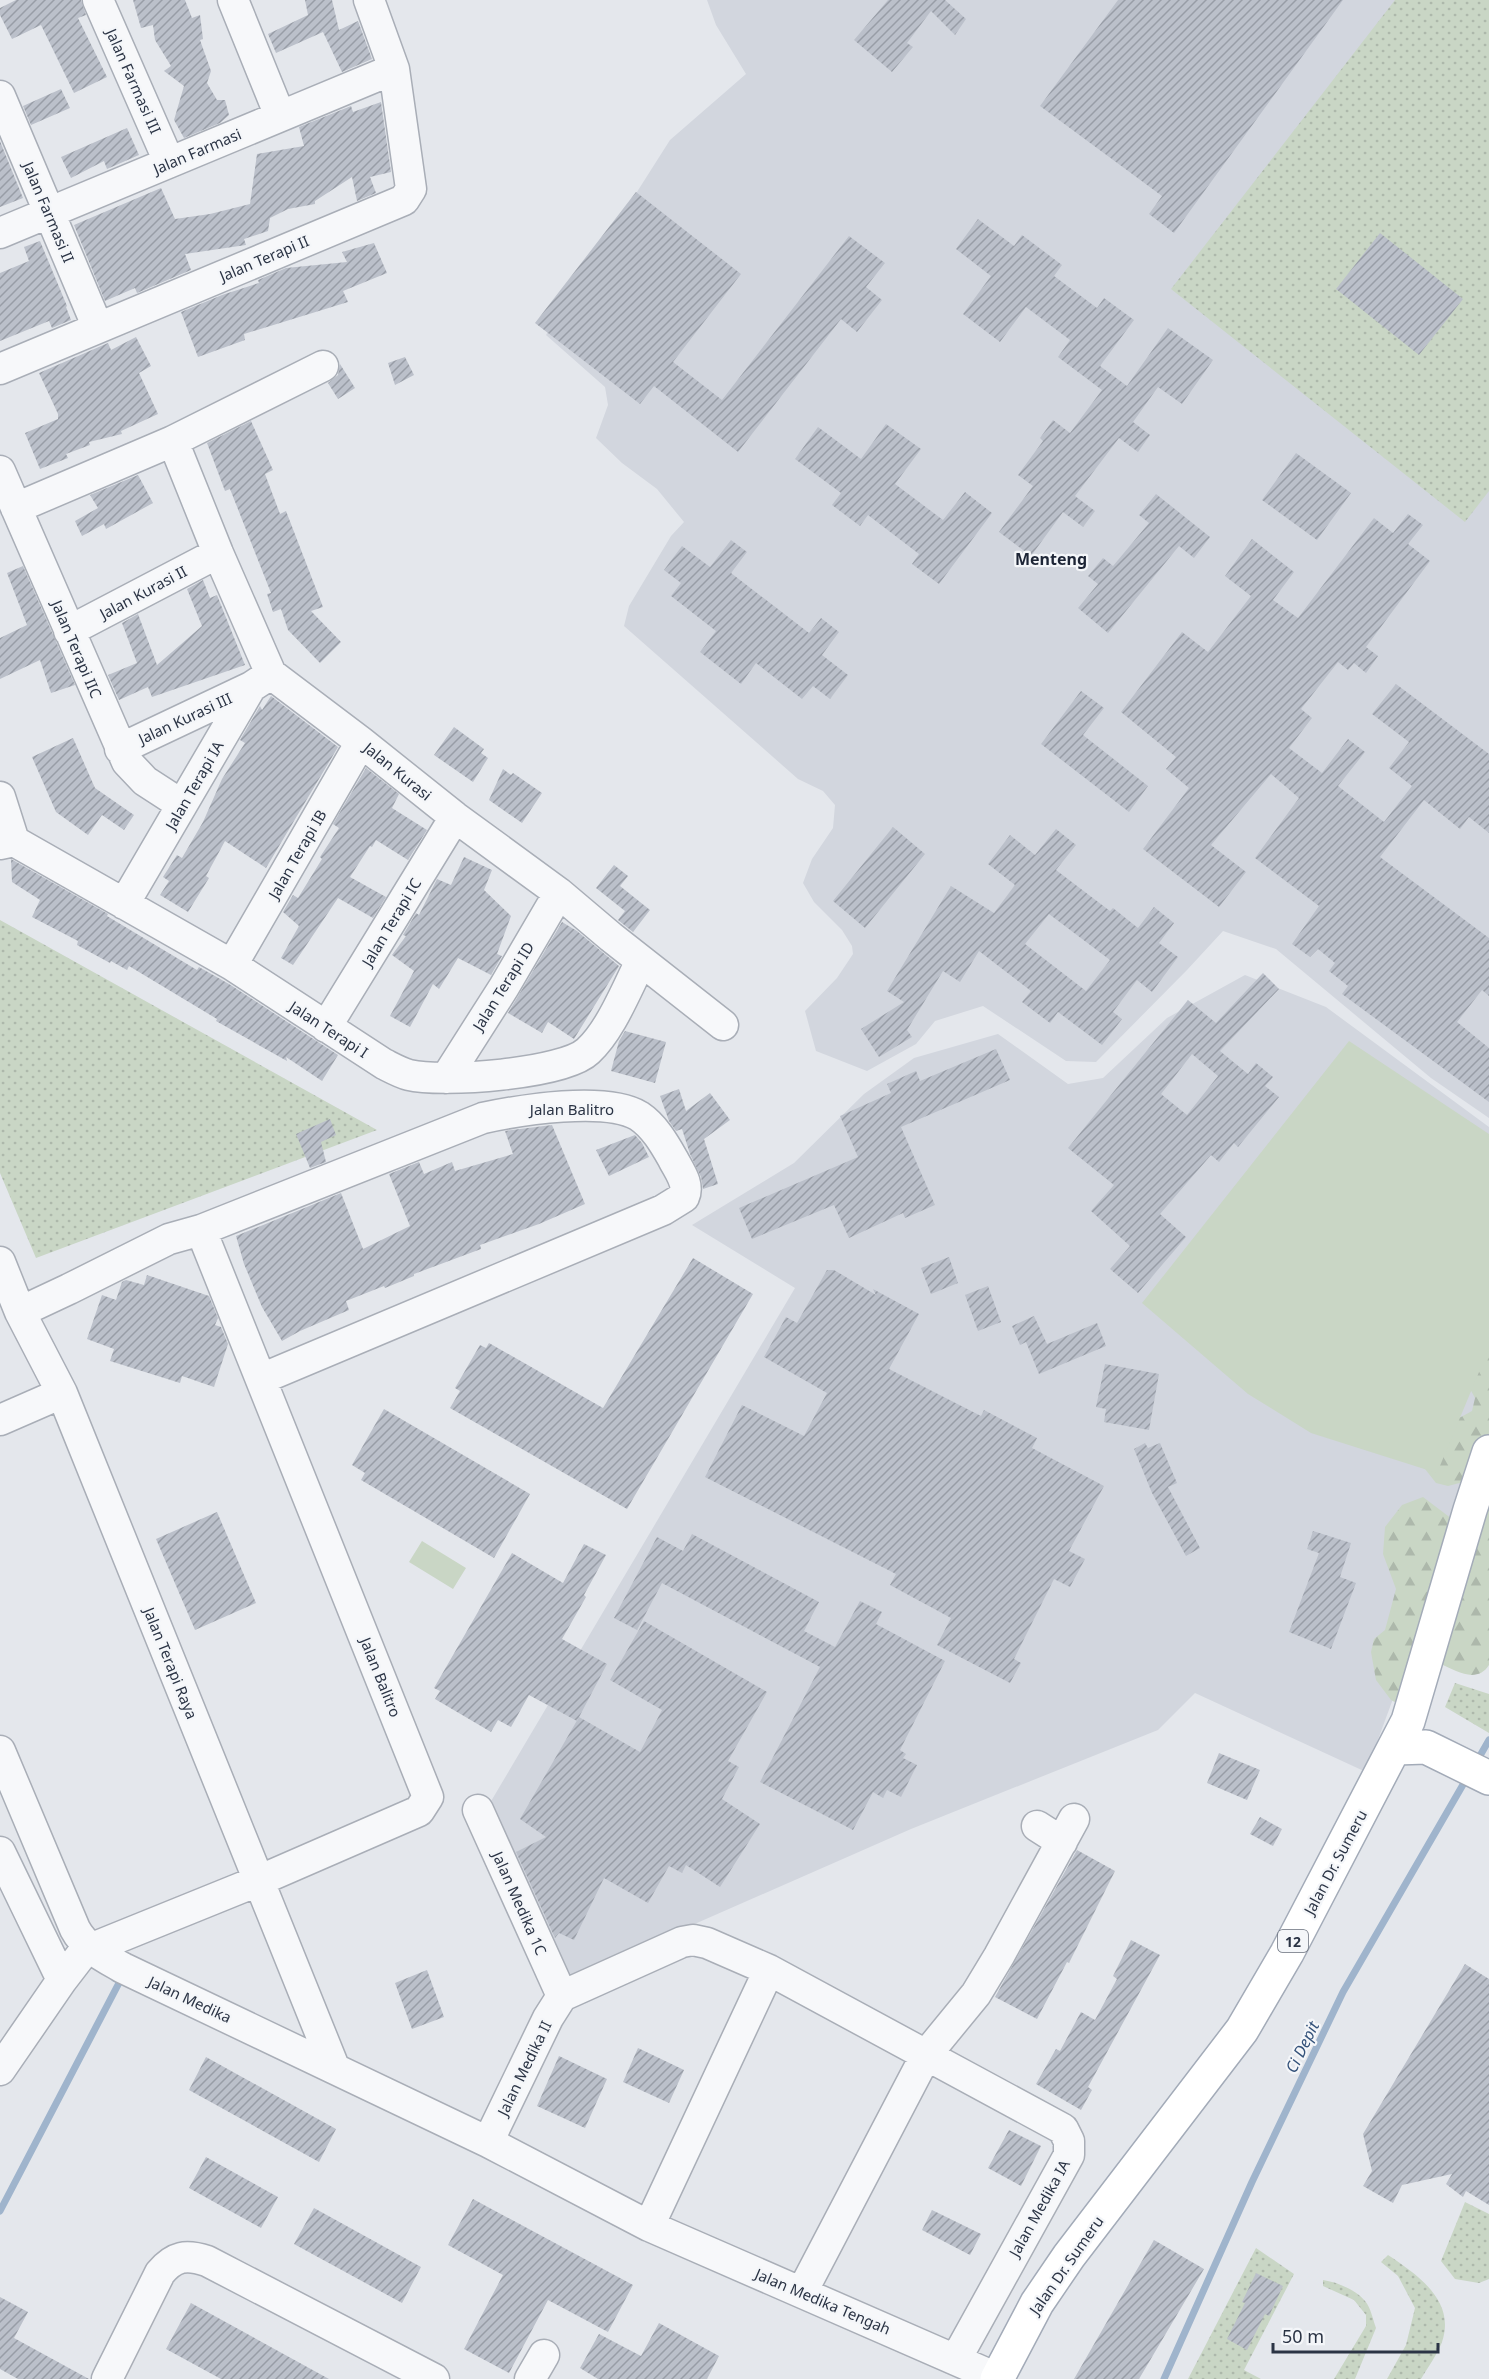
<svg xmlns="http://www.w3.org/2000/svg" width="1489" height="2379" viewBox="0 0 1489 2379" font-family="'Noto Sans',sans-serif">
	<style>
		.built { fill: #d2d6de }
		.green { fill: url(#green-dots) }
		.forest { fill: url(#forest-firs) }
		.pitch { fill: #c9d6c5 }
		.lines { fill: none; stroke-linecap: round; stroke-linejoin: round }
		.stream { stroke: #9fb4cc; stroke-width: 7 }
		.building { fill: url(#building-hatch); fill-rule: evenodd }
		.minor-casing { stroke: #a9aeb7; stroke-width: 33 }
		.major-casing { stroke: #a3abb8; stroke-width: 36 }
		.minor { stroke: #f7f8fa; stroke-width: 30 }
		.major { stroke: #fff; stroke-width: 33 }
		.labels { text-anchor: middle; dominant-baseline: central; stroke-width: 4.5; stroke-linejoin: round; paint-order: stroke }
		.shield { fill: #f4f6f9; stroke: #676e7b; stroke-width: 1.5 }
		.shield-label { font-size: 14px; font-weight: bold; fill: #2b3445 }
		.street-label { font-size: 15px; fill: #2b3445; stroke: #f4f6f9 }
		.neighbourhood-label { font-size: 16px; font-weight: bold; fill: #1d2536; stroke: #f4f6f9 }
		.water-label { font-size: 16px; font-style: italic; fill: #34527a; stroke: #f4f6f9 }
	</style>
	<defs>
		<pattern id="green-dots" width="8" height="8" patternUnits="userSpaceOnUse" patternTransform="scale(1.5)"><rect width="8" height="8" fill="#c9d6c5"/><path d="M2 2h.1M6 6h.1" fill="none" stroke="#adb8ab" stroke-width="1.8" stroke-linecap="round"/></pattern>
		<pattern id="forest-firs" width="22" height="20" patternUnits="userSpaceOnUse" patternTransform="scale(1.5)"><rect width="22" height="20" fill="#c9d6c5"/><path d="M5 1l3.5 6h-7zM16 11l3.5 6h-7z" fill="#adb8ab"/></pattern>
		<pattern id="building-hatch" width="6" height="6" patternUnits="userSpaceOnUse" patternTransform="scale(1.5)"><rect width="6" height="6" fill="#bbc0ca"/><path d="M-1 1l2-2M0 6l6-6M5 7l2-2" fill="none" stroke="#989da6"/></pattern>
	</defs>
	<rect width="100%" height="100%" fill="#e4e7ec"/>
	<!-- built -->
	<path class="built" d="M707,0h782v1118l-58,-40 -155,-129 -53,-18 -36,39 -91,92 -30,-1 -83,-55 -48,15 -19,23 -49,27 -51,-20 -11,-40 32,-33 16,-24 -1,-8 -10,-16 -28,-28 -11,-19 9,-24 21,-31 2,-23 -12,-14 -25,-12 -174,-153 5,-20 42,-70 13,-14 -27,-33 -35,-26 -26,-25 12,-33 -3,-18 -59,-52 124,-195 76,-66 -30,-49z
		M1245,975l81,32 163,120v312l-123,333 -171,-79 -37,37 -247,99 -346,152 -78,-173 308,-520 -103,-63 102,-62 70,-69 50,-36 84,-24 70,50 35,-6 64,-60z"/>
	<!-- green -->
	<path class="green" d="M1395,0h94v491l-24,31 -294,-233z
		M0,920l377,210 -341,128 -36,-85z
		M1455,1683l34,11v39l-44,-26z
		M1465,2202l24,12v65l-10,4 -24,-4 -14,-18z
		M1256,2248l38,26 -50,96 17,9h-73z
		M1388,2255c30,20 68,46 54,87 -5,13 -14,25 -21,37h-34l19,-34 9,-37 -17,-32 -17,-14z
		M1323,2280c14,2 33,10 42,21 6,7 8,19 11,27l-21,51h-21l32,-53v-11l-12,-15 -31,-14z"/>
	<!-- forest -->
	<path class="forest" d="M1489,1308v152l-10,18 -31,8 -12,-3 -18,-23 30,-36 24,-13 3,-13 -6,-11z
		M1489,1477v188c-12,19 -33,6 -48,-1l-39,42 -11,-6 -15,-20 -5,-28 3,-13 11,-9 11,-41 -13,-35 2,-27 17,-22 21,-8 33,25z"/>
	<!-- pitch -->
	<path class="pitch" d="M1349,1041l140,93v214l-52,125 -126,-40 -63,-39 -106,-91z
		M422,1541l44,27 -13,21 -44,-27z"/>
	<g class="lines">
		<!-- stream -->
		<path class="stream" d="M1477,1761l12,-21
			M0,2211l120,-230 -6,-3
			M1164,2379l88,-197 91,-190 125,-216"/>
	</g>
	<!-- building -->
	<path class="building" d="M16,0h65l5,15 -8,3 29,59 -33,16 -33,-68 -29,14 -12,-24v-7z
		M133,0h52l7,18 8,-3 3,24 -3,1 11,31 -4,12 10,17h8l4,15 -9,8 -36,15 -10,-18 10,-34 -20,-15 7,-5 -16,-26 -2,-15 -12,3z
		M305,0h27l7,30 19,-9 14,38 -30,13 -19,-40 -47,21 -8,-19 40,-19z
		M888,0h57l21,19 -11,16 -24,-24 -24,32 6,4 -21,25 -38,-32z
		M1118,0h225l-169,233 -25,-19 13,-18 -122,-90z
		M61,89l9,19 -39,17 -8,-19z
		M381,102l10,70 -21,5 6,16 -19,8 -5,-24 -37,24v3l-27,5 -18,9 -2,13 -24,8 2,6 -61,9 6,16 -54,23 -2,-5 -30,13 -31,-76 87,-37 14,31 35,-5 40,-10 7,-50 47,-8 -5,-19 52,-21 2,6z
		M127,128l12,27 -32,14 -3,-8 -33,17 -10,-21z
		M0,141l23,57 -23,9z
		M636,192l105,82 -68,88 49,38 127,-164 36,27 -19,24 16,13 -25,32 -16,-13 -103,133 -84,-66 -14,18 -105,-81z
		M978,219l36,27 8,-11 40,30 -8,11 43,32 7,-10 30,22 -34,46 27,20 41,-58 45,32 -31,44 -24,-17 -25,35 17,13 -12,17 -19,-14 -44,58 20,15 -12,16 -20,-15 -32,44 -32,-24 34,-46 -15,-11 25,-34 -3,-3 13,-18 17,13 32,-43 -44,-33 12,-17 -44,-33 -26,35 -37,-28 28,-38 -35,-27z
		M1380,233l83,66 -44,56 -83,-66z
		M40,241l27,65 -1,1 5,13 -19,8 -3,-7 -49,20v-68l29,-12 -5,-14z
		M374,243l13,30 -44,18 5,11 -104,32 1,6 -47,17 -17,-45 41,-17 37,-12 -1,-3 28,-12 61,-6 -5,-10z
		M136,337l15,29 -12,7 19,41 -37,17 1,3 -33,8 1,3 -24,9 2,4 -28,11 -15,-36 33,-14v-5l-19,-41 69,-30 3,7z
		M405,357l9,18 -19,10 -7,-22z
		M340,364l15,24 -17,11 -10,-16 10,-8z
		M251,421l22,49 -8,4 15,40 6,-3 37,96 -12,4 30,31 -21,21 -32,-33 -7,-21 -8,3 -6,-18 4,-1 -41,-104 -5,2 -18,-48z
		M886,424l35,25 -26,35 48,36 22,-28 27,21 -53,71 -27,-20 7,-10 -51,-39 -8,11 -28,-21 9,-12 -46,-34 23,-32 43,32z
		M1296,453l55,40 -34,47 -55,-40z
		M138,475l15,28 -47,26 -2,-5 -22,12 -7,-15 23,-13 -8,-13z
		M1156,494l54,43 -16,21 -15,-12 -71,87 -30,-25 20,-24 -10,-8 15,-18 10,8 36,-43 -10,-8z
		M1408,514l15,11 -15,19 22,17 -64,86 12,9 -12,17 -12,-10 -6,7 -10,-8 -37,47 11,9 -23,30 33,25 26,-34 17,13 -27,34 46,36 28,-36 -23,-18 20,-26 -37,-28 24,-30 93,70v79l-20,-16 -9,12 -36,-29 -44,57 109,81v58l-7,-6 -25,32 32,26v54l-147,-108 6,-8 -19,-15 6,-8 -17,-14 -8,8 -18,-13 27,-38 -64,-48 44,-60 -28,-24 -60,71 35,27 -27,35 -76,-58 46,-61 -23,-19 10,-12 -55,-45 61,-80 26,20 43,-56 -26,-20 27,-37 42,33 -21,28 25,18 76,-100 19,15z
		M731,540l16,12 -16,21 78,60 12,-15 18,14 -17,23 26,20 -18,24 -17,-13 -11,13 -46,-36 -15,21 -41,-32 16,-21 -45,-35 10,-13 -17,-13 18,-24 28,21z
		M23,566l52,119 -24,8 -11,-33 -40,19v-41l27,-13 -20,-52z
		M203,580l7,18 7,-3 28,70 -93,32 -4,-10 -29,13 -11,-25 29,-12 -15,-40 16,-9 19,51 45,-39 -15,-37z
		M1081,691l23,17 -21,27 65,51 -19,26 -88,-68z
		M271,696l67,51 -72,121 -41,-27 -19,35 3,2 -21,34 -28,-17 9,-14 -6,-4 14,-22 5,3 21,-36 19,-43 23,-36 -5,-3 20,-34 2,4z
		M454,727l30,22 -3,4 7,5 -15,24 -39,-27z
		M73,738l22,50 39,27 -10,15 -22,-15 -14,20 -32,-23 -24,-55z
		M366,768l33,26 -7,14 35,22 -19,30 -32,-20 -4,7 -2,-1 -20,31 36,20 -13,21 -35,-20 -45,67 -12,-7 18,-32 -16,-14 10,-17 5,3 24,-39 -2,-2 19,-29 -6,-4z
		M503,769l8,6 2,-2 29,20 -20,30 -33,-23z
		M893,827l32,27 -60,74 -32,-27z
		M1056,829l20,16 -20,25 54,41 3,-3 25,20 16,-21 20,16 -15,20 19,14 -26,35 -15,-12 -24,32 9,7 -20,26 -44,-33 -8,11 -28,-21 9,-11 -52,-40 -19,31 -17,-11 -36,59 5,7 -33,20 -18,-28 43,-27 -17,-11 64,-105 43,27 21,-28 -27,-21 22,-29 25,20zM1049,914l61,46 -24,31 -61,-47z
		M464,857l28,13 -8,20 27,26 -14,38 5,2 -11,19 -33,-17 -19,31 -6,-5 -23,43 -20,-11 24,-45 -22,-16 14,-19 -3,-1 13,-22 3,2 18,-36 14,6z
		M11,859l97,55 -1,2 90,54 2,-3 30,17 109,71 -16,26 -36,-24 1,4 -71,-40 1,-2 -88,-53 -2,4 -16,-9 -1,2 -33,-18 1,-4 -46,-24 8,-17 -28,-18z
		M614,865l14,11 -8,10 30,24 -17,22 -15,-12 7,-9 -29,-23z
		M562,922l15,9 42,35 -45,73 -26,-17 -6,11 -34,-20z
		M1263,973l16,16 -59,62 28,23 8,-11 17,14 -8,9 14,11 -41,50 -4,-4 -15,19 -8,-7 -51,59 26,23 -48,56 -28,-24 20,-23 -39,-35 23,-26 -46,-37 120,-148 28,23zM1192,1054l26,22 -31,39 -26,-21z
		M625,1031l41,11 -11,41 -44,-12 8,-30z
		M996,1049l14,31 -109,47 34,78 -30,13 -2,-5 -54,25 -15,-33 -82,34 -13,-31 119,-51 -18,-41 51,-23 -4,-9 29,-13 4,10z
		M679,1089l7,22 24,-18 20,27 -26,19 14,45 -15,5 -2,-12 -11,-23 -8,-25 -6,2 -7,-10 -9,-25z
		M330,1119l6,16 -15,7 5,20 -16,6 -14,-34z
		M552,1125l33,79 -46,20 -59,21 1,4 -67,25v2l-29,12 -1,-2 -38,15 3,9 -49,21 -18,10 -20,-34 -18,-43 -8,-28 105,-43 22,56 47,-23 -21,-52 30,-12 5,12 28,-12 3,9 58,-17 -8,-23z
		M635,1135l7,8 7,14 -40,19 -13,-26z
		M949,1257l9,26 -27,11 -10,-26z
		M693,1258l60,36 -126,215 -177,-101 10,-17 -5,-3 25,-43 6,3 3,-5 114,65z
		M827,1270h7l42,25 -3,-6 46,25 -30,55 92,47 3,-6 53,28 -5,10 72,38 -35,65 16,8 -15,28 -16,-8 -40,80 7,4 -11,20 -73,-38 14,-27 -61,-33 6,-11 -191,-97 37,-72 62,31 23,-43 -63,-36 22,-40 11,6z
		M147,1275l62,21 9,22 -3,7 6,2 7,17 -14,43 -32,-11 -2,7 -70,-22 4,-12 -27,-10 15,-44 14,5 6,-18 4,-2 18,5z
		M988,1286l13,36 -23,9 -13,-36z
		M1034,1316l13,28 50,-21 9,23 -67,28 -13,-32 -6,3 -8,-19z
		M1105,1364l54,10 -10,56 -45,-8 2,-13 -10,-2z
		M384,1409l146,85 -36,64 -133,-78 4,-7 -13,-8z
		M1145,1443l3,5 12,-5 17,40 -9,4 32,61 -14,8 -34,-63 -18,-44z
		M217,1512l39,91 -61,27 -39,-91z
		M1313,1531l38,12 -11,34 16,6 -25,66 -42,-17 30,-79 -12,-4z
		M692,1534l127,68 -15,29 31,16 25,-46 22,11 -6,12 69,37 -45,89 6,4 -3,4 14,7 -16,32 -14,-7 -4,8 -10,-6 -20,38 -93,-48 60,-115 -158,-84 -25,47 -23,-12 43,-81 26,14z
		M584,1544l22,11 -22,40 2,2 -24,42 45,25 -30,57 -48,-26 -18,32 -13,-7 -7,12 -56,-33 5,-8 -6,-3 78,-135 51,30z
		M644,1621l123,71 -39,69 11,6 -17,32 38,25 -40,63 -34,-22 -4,8 -13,-7 -21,37 -44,-25 -30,62 -15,-7 -4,5 -39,-86 30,-15 -26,-18 59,-102 61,35 22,-42 -52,-30z
		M1219,1753l41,17 -13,30 -40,-17z
		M1260,1817l22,12 -9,17 -23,-12z
		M1077,1850l38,21 -46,92 -2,-1 -30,57 -42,-22z
		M1131,1940l29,15 -72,132 4,3 -11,20 -45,-26 20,-35 4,2 21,-39 14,8 22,-41 -4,-3z
		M1465,1964l24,15v226l-23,-14 -3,6 -17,-13 6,-10 -50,11 -9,18 -30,-17 9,-15 -9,-37z
		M427,1970l17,47 -32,12 -17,-46z
		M638,2048l46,22 -15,33 -46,-21z
		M559,2056l48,23 -22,49 -48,-22z
		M206,2057l130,72 -17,33 -130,-72z
		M1009,2130l32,16 -20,40 -33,-18z
		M206,2157l72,40 -17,31 -72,-40z
		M473,2199l160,86 -25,47 -60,-32 -39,73 -45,-24 39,-74 -55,-30z
		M314,2208l107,59 -19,36 -108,-59z
		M932,2210l49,24 -11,21 -48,-25z
		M1154,2240l50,29 -65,110h-65z
		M1256,2273l27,13 -14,30 -4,-2 -18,36 -20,-11 18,-36 -3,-1z
		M0,2297l28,15 -14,26 75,41h-71l-18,-10z
		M191,2303l138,76h-108l-55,-30z
		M659,2323l60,33 -12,23h-109l-18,-11 19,-34 42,22z"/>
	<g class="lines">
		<!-- minor casing -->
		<g class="minor-casing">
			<path id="minor" d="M98,0l71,162
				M233,0l47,116
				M0,96l98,232
				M0,233l394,-164
				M0,369l404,-169 7,-11 -17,-120 -25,-69
				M173,441l150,-75
				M0,471l127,291 18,19 37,24
				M16,508l157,-67 45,112 53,121 90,68 94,75 104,76 52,44 112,88
				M69,631l149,-78
				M120,749l131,-62
				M0,797l14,44
				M0,844l14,-3 218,124 152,99c8,4 17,9 25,11 33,8 155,-1 179,-24 23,-21 39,-63 53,-90
				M124,904l127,-217 20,-13
				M232,965l129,-223
				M326,1027l129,-210
				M446,1078l58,-91 55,-94
				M0,1262l20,50 42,81 272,674
				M20,1312l49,-23 100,-50 32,-9 282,-112c37,-8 123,-22 156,-2 15,10 25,27 34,43 6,12 17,25 11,38l-21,13 -402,169
				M0,1420l62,-27
				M0,1751l75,178c10,19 29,28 48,39l365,174 161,84 348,152
				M478,1810l84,186
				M1037,1826l25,16
				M0,1852l62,128
				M562,1996l120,-54 11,-2 14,3 62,27 294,159 6,12v14l-113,204
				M0,2070l62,-90 20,-26 8,-5 168,-68 161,-70 9,-14 -227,-567
				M488,2142l60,-124 14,-22
				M649,2226l120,-256
				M802,2292l124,-237 50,-61 23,-38 75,-137
				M107,2379l53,-106c14,-17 26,-19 47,-12l227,118
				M530,2379l14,-24"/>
		</g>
		<!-- major casing -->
		<g class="major-casing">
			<path id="major" d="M1396,1748l30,-1 63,31
				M997,2379l40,-76 32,-47 173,-226 45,-77 121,-232 62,-211 19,-58"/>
		</g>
		<!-- minor -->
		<use href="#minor" class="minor"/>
		<!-- major -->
		<use href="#major" class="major"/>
	</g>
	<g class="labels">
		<!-- shield labels -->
		<rect class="shield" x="1278" y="1930" width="30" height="22" rx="4.5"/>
		<g class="shield-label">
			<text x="1293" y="1941">12</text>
		</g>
		<!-- street labels -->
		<g class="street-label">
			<text transform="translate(134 81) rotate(66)">Jalan Farmasi III</text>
			<text transform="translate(197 151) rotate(-23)">Jalan Farmasi</text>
			<text transform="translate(49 212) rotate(67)">Jalan Farmasi II</text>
			<text transform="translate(264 258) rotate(-23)">Jalan Terapi II</text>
			<text transform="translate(143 592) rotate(-28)">Jalan Kurasi II</text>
			<text transform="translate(77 649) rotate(67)">Jalan Terapi IIC</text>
			<text transform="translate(185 718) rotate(-25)">Jalan Kurasi III</text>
			<text transform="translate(398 771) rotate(39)">Jalan Kurasi</text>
			<text transform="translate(194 785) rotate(-60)">Jalan Terapi IA</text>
			<text transform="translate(297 854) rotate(-60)">Jalan Terapi IB</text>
			<text transform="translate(391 922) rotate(-59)">Jalan Terapi IC</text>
			<text transform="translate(503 986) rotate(-58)">Jalan Terapi ID</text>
			<text transform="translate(329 1029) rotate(33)">Jalan Terapi I</text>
			<text x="572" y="1109">Jalan Balitro</text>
			<text transform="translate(171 1663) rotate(68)">Jalan Terapi Raya</text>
			<text transform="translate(381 1677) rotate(68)">Jalan Balitro</text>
			<text transform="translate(1335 1862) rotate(-62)">Jalan Dr. Sumeru</text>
			<text transform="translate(520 1903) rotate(66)">Jalan Medika 1C</text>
			<text transform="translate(190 1999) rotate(25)">Jalan Medika</text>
			<text transform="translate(524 2068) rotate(-64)">Jalan Medika II</text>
			<text transform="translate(1039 2208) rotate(-61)">Jalan Medika IA</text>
			<text transform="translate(1066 2265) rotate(-55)">Jalan Dr. Sumeru</text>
			<text transform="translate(823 2301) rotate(23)">Jalan Medika Tengah</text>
		</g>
		<!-- neighbourhood labels -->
		<g class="neighbourhood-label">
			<text x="1051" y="559">Menteng</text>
		</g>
		<!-- water labels -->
		<g class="water-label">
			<text transform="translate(1302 2047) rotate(-64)">Ci Depit</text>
		</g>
	</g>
	<!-- scale -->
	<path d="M1273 2343v9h165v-9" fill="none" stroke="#2b3445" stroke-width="3"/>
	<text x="1282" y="2343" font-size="18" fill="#2b3445" stroke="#f4f6f9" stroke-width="4.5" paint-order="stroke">50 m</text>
</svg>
